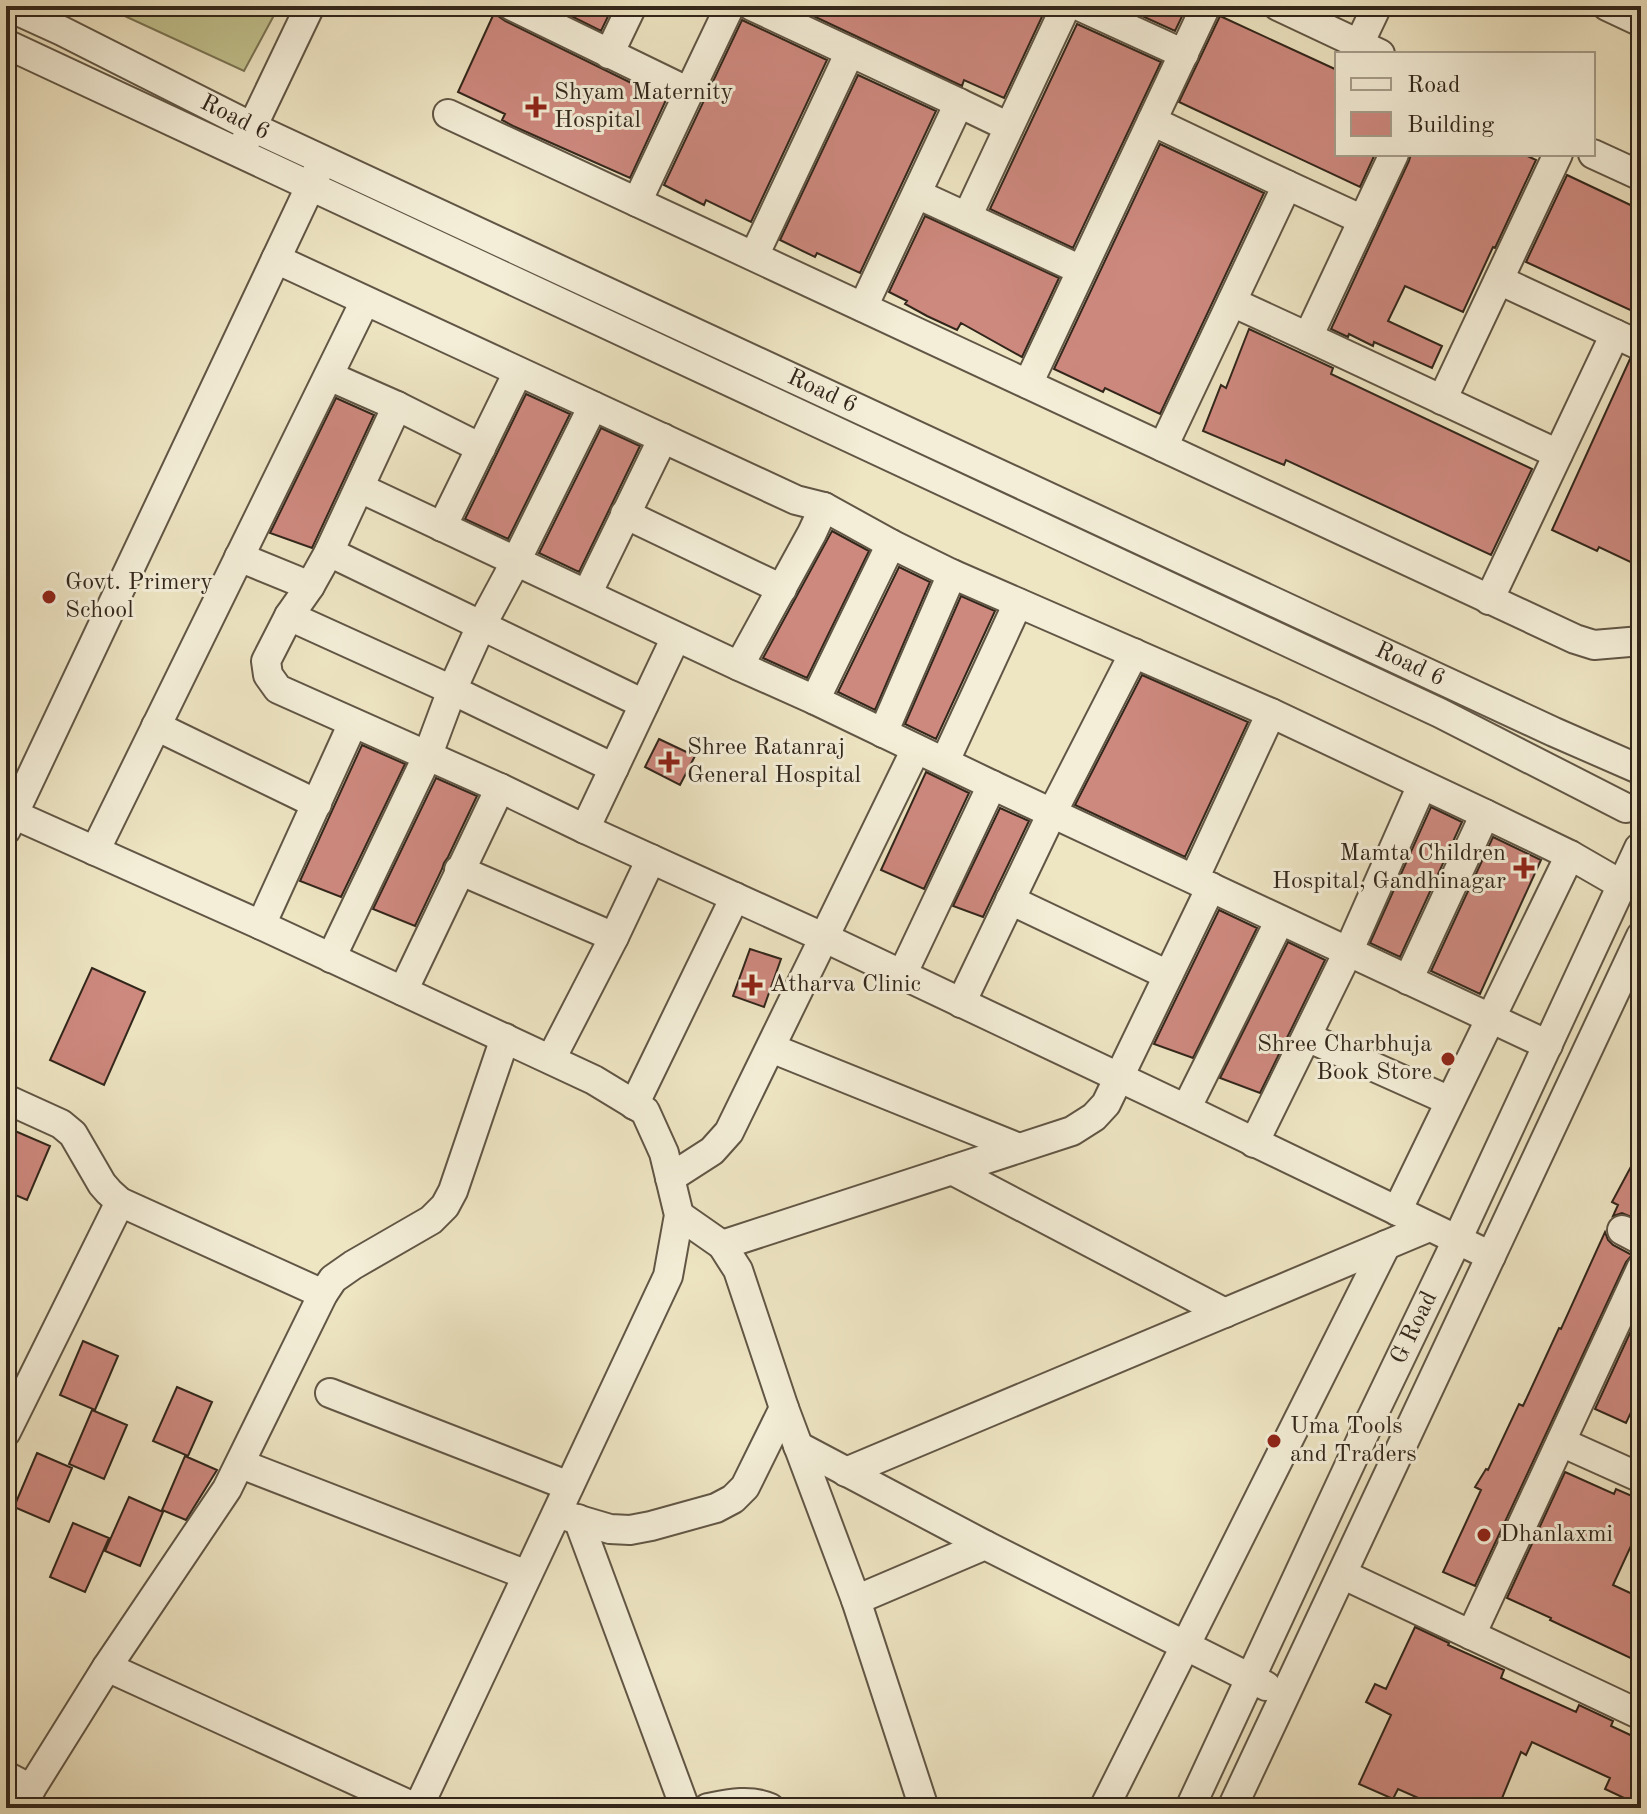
<svg xmlns="http://www.w3.org/2000/svg" width="1647" height="1814" viewBox="0 0 1647 1814" font-family="'Old Standard TT',serif">
	<style>
		.green { fill: #c1c28e; stroke: #7a7454; stroke-width: 2 }
		.building { fill: #ce897f; stroke: #32261b; stroke-width: 2 }
		.lines { fill: none; stroke-linecap: round; stroke-linejoin: round }
		.minor-casing { stroke: #615645; stroke-width: 32 }
		.minor { stroke: #f4eed8; stroke-width: 28 }
		.poi-dot { fill: #8f2418; stroke: #f4eed8; stroke-width: 3 }
		.labels { text-anchor: middle; dominant-baseline: central; stroke-width: 6; stroke-linejoin: round; paint-order: stroke }
		.poi-label { font-size: 24px; fill: #32261b; stroke: #f4eed8; text-anchor: start }
		.street-label { font-size: 24px; fill: #32261b; stroke: #f4eed8 }
	</style>
	<rect width="100%" height="100%" fill="#eee5c3"/>
	<filter id="stains"><feTurbulence type="fractalNoise" baseFrequency=".0025" numOctaves="4"/><feColorMatrix values="0 0 0 0 .2 0 0 0 0 .09 0 0 0 0 .02 0 0 0 .5 -.17"/></filter>
	<radialGradient id="worn" r=".72"><stop offset=".6" stop-color="#630" stop-opacity="0"/><stop offset="1" stop-color="#630" stop-opacity=".3"/></radialGradient>
	<!-- green -->
	<path class="green" d="M103,6h176l-35,65z"/>
	<!-- building -->
	<path class="building" d="M551,6h62l-12,25z
		M792,6h255l-43,92 -40,-18 -2,6z
		M1120,6h67l-12,25z
		M496,9l2,7 7,5 161,79 -36,78 -117,-52 -11,-6 3,-6 -47,-22z
		M1220,16l117,54v84h38l-15,33 -181,-85z
		M742,20l85,40 -76,162 -45,-22 -2,5 -40,-20z
		M1077,24l84,38 -88,186 -83,-39z
		M858,75l78,36 -76,162 -43,-20 -2,4 -35,-17z
		M1160,144l104,49 -104,221 -55,-26 -2,4 -49,-23z
		M1411,154h112l13,6 -41,88 -2,-1 -30,65 -58,-26 -17,35 54,25 -10,22 -58,-26 -1,4 -24,-12 -1,3 -17,-8 78,-168z
		M1567,175l74,35v105l-115,-53z
		M925,216l134,62 -37,79 -61,-34 -4,7 -30,-14 -22,-12 2,-3 -18,-9z
		M1249,329l84,39 -2,6 201,95 -41,86 -205,-95 -2,5 -81,-34 18,-46 5,3z
		M1630,359l11,4v204l-42,-20 -2,4 -45,-21z
		M526,394l44,20 -62,125 -43,-20z
		M336,398l38,17 -62,133 -42,-15z
		M601,428l39,18 -61,126 -40,-19z
		M832,531l37,20 -62,127 -44,-20z
		M899,567l31,15 -55,128 -37,-18z
		M961,596l34,15 -59,128 -31,-15z
		M1142,675l106,47 -63,135 -110,-52z
		M659,739l36,17 -15,29 -35,-18z
		M362,745l43,19 -64,133 -41,-16z
		M926,772l43,21 -45,96 -43,-19z
		M436,778l41,18 -29,61 -4,6 -2,6 -27,57 -42,-17z
		M1431,807l31,15 -62,135 -30,-14z
		M1000,808l29,13 -46,96 -30,-11z
		M1493,837l48,23 -61,134 -49,-23z
		M1219,910l38,18 -64,130 -39,-14z
		M1288,942l37,18 -65,133 -40,-15z
		M750,949l31,10 -17,48 -31,-11z
		M92,968l53,24 -41,93 -54,-25z
		M15,1131l35,15 -23,54 -21,-9v-40z
		M1641,1148v73l-19,-8 -9,3 5,-11 -6,-3z
		M1605,1232l3,8 5,5 19,10 -6,7 -151,324 -32,-14 38,-82 -6,-3 11,-18 2,1 31,-66 4,2 36,-78 2,1z
		M1641,1309v82l-15,32 -31,-14z
		M83,1341l35,15 -23,54 -35,-15z
		M177,1387l35,15 -24,54 -35,-15z
		M92,1410l35,15 -23,54 -35,-15z
		M37,1453l35,15 -23,54 -35,-15z
		M185,1456l32,14 -31,50 -24,-10z
		M1565,1472l49,22 2,-5 25,11v24l-28,61 28,13v65l-91,-43 1,-2 -44,-20z
		M129,1497l34,15 -23,54 -35,-15z
		M73,1523l36,15 -24,54 -35,-15z
		M1415,1627l34,16 -1,2 56,25 -3,8 75,34 3,-7 34,16 -2,5 30,14v66l-36,-17 5,-11 -78,-36 -6,13 -5,-3 -23,56h-57l-43,-19 -5,10 -34,-15 32,-69 -25,-13 9,-18 11,5z"/>
	<g class="lines">
		<!-- minor casing -->
		<g class="minor-casing">
			<g id="minor">
				<path id="s1" d="M7,6l55,25 190,96 1302,605 87,38"/>
				<path d="M512,6l177,86 -52,110"/>
				<path d="M752,6l207,97"/>
				<path d="M1066,6l-99,211 114,53"/>
				<path d="M1079,6l105,48"/>
				<path d="M1278,6l102,48"/>
				<path d="M1607,6l34,16"/>
				<path d="M6,44l1434,669 186,95"/>
				<path d="M1359,44l18,-38"/>
				<path d="M609,54l23,-48"/>
				<path d="M689,92l41,-86"/>
				<path d="M448,114l1127,525 19,6 47,-4"/>
				<path d="M1152,121l135,64 -124,262"/>
				<path d="M245,142l65,-136"/>
				<path d="M1394,154l-86,183 250,117"/>
				<path d="M1593,154l48,22"/>
				<path d="M1287,185l76,35"/>
				<path d="M917,194l50,23"/>
				<path d="M754,256l96,-204"/>
				<path d="M276,259l520,241 28,7 -12,26 -73,133"/>
				<path d="M1499,280l142,66"/>
				<path d="M1232,302l76,35"/>
				<path d="M863,307l96,-204 50,24"/>
				<path d="M329,376l68,30 84,42"/>
				<path d="M1028,384l178,-378"/>
				<path d="M1442,400l116,-246"/>
				<path d="M397,406l-68,146 -19,34 -21,30 -23,45 2,14 10,14 222,99 85,41 240,109 361,171 305,147"/>
				<path d="M360,488l379,178 76,34 177,85 556,260"/>
				<path d="M824,507l67,37 61,30 319,139 214,101 85,41 52,30"/>
				<path d="M625,514l157,75"/>
				<path d="M442,527l76,-155"/>
				<path d="M329,552l315,152"/>
				<path d="M239,557l71,29"/>
				<path d="M587,594l76,-156"/>
				<path d="M1489,600l126,-266"/>
				<path d="M289,616l163,74 162,78"/>
				<path d="M815,700l76,-156"/>
				<path d="M156,726l161,78"/>
				<path d="M883,733l69,-159"/>
				<path d="M945,761l73,-158"/>
				<path d="M6,811l255,114 333,155 51,31 19,42 15,62 -11,61 -250,532"/>
				<path d="M585,829l91,-192"/>
				<path d="M6,830l312,-660"/>
				<path d="M95,851l270,-550"/>
				<path d="M459,870l155,67"/>
				<path d="M1194,879l77,-166"/>
				<path d="M1010,900l158,75"/>
				<path d="M261,925l92,-202"/>
				<path d="M331,958l96,-201 25,-67 29,-64 35,-65 77,-155"/>
				<path d="M902,975l90,-190"/>
				<path d="M1408,980l77,-166"/>
				<path d="M403,991l97,-203"/>
				<path d="M961,1003l91,-190 82,-160"/>
				<path d="M1307,1037l143,64"/>
				<path d="M771,1048l248,100"/>
				<path d="M551,1059l63,-122 37,-78"/>
				<path d="M6,1099l55,25 12,10 29,50 7,8 11,10 203,92"/>
				<path d="M634,1105l101,-208"/>
				<path d="M1186,1109l94,-189"/>
				<path d="M1254,1143l94,-191 74,-167"/>
				<path d="M952,1170l273,143"/>
				<path d="M670,1178l42,-27 17,-19 187,-383"/>
				<path d="M1397,1211l173,-356"/>
				<path d="M679,1215l43,30 16,25 46,138 72,192 68,208"/>
				<path d="M1622,1230l19,10"/>
				<path d="M722,1245l350,-114 22,-14 12,-13 105,-217"/>
				<path d="M330,1393l239,93"/>
				<path d="M6,1432l114,-230"/>
				<path d="M1561,1442l80,36"/>
				<path d="M798,1446l187,99"/>
				<path d="M241,1464l286,111"/>
				<path d="M846,1472l583,-245"/>
				<path d="M566,1516l44,13 20,1 21,-4 65,-18 17,-9 12,-12 39,-79"/>
				<path d="M578,1519l107,289"/>
				<path d="M1342,1574l299,141"/>
				<path d="M856,1600l129,-55 281,141"/>
				<path d="M1471,1635l170,-366"/>
				<path d="M107,1667l309,141"/>
				<path d="M6,1776l25,13"/>
				<path d="M19,1808l88,-141 120,-178 96,-195 10,-15 20,-14 78,-45 14,-14 8,-15 52,-153"/>
				<path d="M708,1808c20,-4 43,-9 62,0"/>
				<path d="M1104,1808l282,-563"/>
				<path id="s2" d="M1190,1808l181,-389 86,-179 182,-392"/>
				<path d="M1232,1808l409,-872"/>
			</g>
		</g>
		<!-- minor -->
		<use href="#minor" class="minor"/>
	</g>
	<!-- markers -->
	<g class="poi-dot">
		<path d="M532 95h8v8h8v8h-8v8h-8v-8h-8v-8h8z"/>
		<circle cx="49" cy="597" r="8"/>
		<path d="M665 750h8v8h8v8h-8v8h-8v-8h-8v-8h8z"/>
		<path d="M1520 856h8v8h8v8h-8v8h-8v-8h-8v-8h8z"/>
		<path d="M748 973h8v8h8v8h-8v8h-8v-8h-8v-8h8z"/>
		<circle cx="1448" cy="1059" r="8"/>
		<circle cx="1274" cy="1441" r="8"/>
		<circle cx="1484" cy="1535" r="8"/>
	</g>
	<g class="labels">
		<!-- poi labels -->
		<g class="poi-label">
			<text x="554" y="93">Shyam Maternity<tspan x="554" dy="28">Hospital</tspan></text>
			<text x="65" y="583">Govt. Primery<tspan x="65" dy="28">School</tspan></text>
			<text x="687" y="748">Shree Ratanraj<tspan x="687" dy="28">General Hospital</tspan></text>
			<text x="1506" y="854" text-anchor="end">Mamta Children<tspan x="1506" dy="28">Hospital, Gandhinagar</tspan></text>
			<text x="770" y="985">Atharva Clinic</text>
			<text x="1432" y="1045" text-anchor="end">Shree Charbhuja<tspan x="1432" dy="28">Book Store</tspan></text>
			<text x="1290" y="1427">Uma Tools<tspan x="1290" dy="28">and Traders</tspan></text>
			<text x="1500" y="1535">Dhanlaxmi</text>
		</g>
		<!-- street labels -->
		<g class="street-label">
			<text stroke="none"><textPath href="#s1" startOffset="254">Road 6</textPath></text>
			<text stroke="none"><textPath href="#s1" startOffset="902">Road 6</textPath></text>
			<text stroke="none"><textPath href="#s1" startOffset="1550">Road 6</textPath></text>
			<text stroke="none"><textPath href="#s2" startOffset="530">G Road</textPath></text>
		</g>
	</g>
	<!-- margin -->
	<rect width="1647" height="1814" fill="none" stroke="#eee5c3" stroke-width="32"/>
	<rect x="8" y="8" width="1631" height="1798" fill="none" stroke="#32261b" stroke-width="4"/>
	<rect x="16" y="16" width="1615" height="1782" fill="none" stroke="#32261b" stroke-width="2"/>
	<!-- legend -->
	<rect x="1335" y="52" width="260" height="104" fill="#f4eed8" stroke="#a69e8c" stroke-width="2"/>
	<rect x="1351" y="78" width="40" height="12" fill="#f4eed8" stroke="#a69e8c" stroke-width="2"/>
	<text x="1407" y="92" font-size="24" fill="#32261b">Road</text>
	<rect x="1351" y="112" width="40" height="24" fill="#ce897f" stroke="#a69e8c" stroke-width="2"/>
	<text x="1407" y="132" font-size="24" fill="#32261b">Building</text>
	<rect width="100%" height="100%" filter="url(#stains)"/>
	<rect width="100%" height="100%" fill="url(#worn)"/>
</svg>
